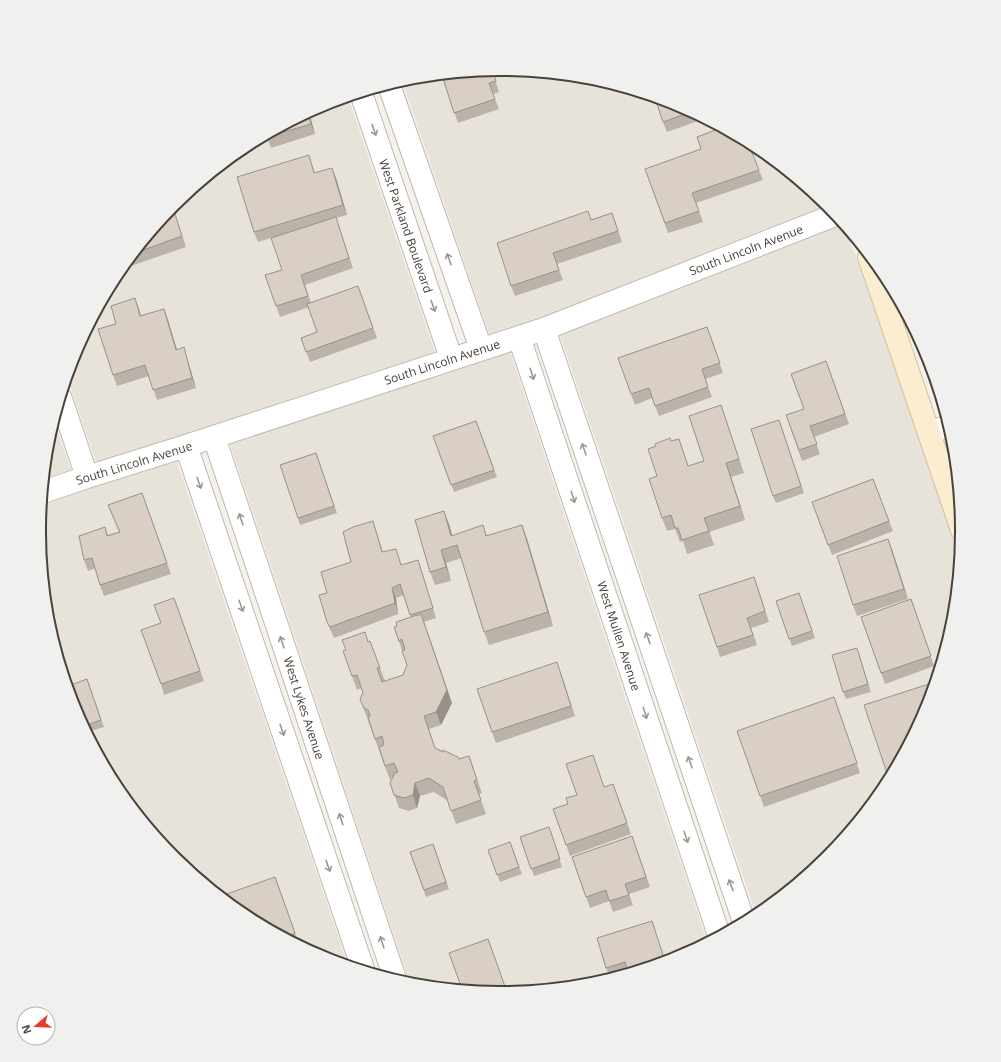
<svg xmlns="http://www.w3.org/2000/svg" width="1001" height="1062" viewBox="0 0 1001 1062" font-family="'Open Sans',sans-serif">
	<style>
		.residential { fill: #e8e3da }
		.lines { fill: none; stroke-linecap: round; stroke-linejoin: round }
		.street-casing { stroke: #c0b8af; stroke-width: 24 }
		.secondary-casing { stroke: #d1c09f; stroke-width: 24 }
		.street { stroke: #fff; stroke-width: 22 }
		.secondary { stroke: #fbedcf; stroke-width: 22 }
		.wall { fill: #bbb2a9 }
		.shaded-wall { fill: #98918a }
		.building { fill: #d9cfc5; stroke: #98918a }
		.oneway { stroke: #9b9793 }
		.labels { text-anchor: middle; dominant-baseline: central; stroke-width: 3; stroke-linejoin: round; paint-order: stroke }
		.street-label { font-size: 12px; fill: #49423a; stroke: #fff }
		.rim { fill: none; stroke: #49423a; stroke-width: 2 }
	</style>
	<rect width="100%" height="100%" fill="#f5f1ec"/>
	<!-- residential -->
	<path class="residential" d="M501,70l90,8 86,27 80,42 70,58 -287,113 -51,16 -87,-253 9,-3z
		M348,97l87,255 -240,79 -99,31 -29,-85 7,-23 43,-80 57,-69 70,-58 80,-42z
		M843,224l84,212 34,106 -8,79 -26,87 -43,80 -57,69 -71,58 -196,-580z
		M913,328l14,27 12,38z
		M510,352l197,589 -30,16 -87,27 -90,8 -90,-8 -180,-540z
		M54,421l17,49 -27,9 4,-38z
		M177,462l171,503 -24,-8 -80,-42 -70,-58 -57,-70 -43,-80 -26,-86 -9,-90 3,-26 49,-17z"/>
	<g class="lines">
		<!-- street casing -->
		<g class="street-casing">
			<path id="street" d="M389,85l92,264
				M361,93l90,265
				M544,329l200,593
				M519,337l200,598
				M61,399l26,78
				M929,433l19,-7
				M214,437l181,542
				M186,446l177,523
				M43,492l44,-15 99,-31 358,-117 291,-114"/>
		</g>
		<!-- secondary casing -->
		<g class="secondary-casing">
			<path id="secondary" d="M869,257l93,273"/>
		</g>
		<!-- street -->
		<use href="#street" class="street"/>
		<!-- secondary -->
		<use href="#secondary" class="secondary"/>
	</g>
	<!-- wall -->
	<path class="wall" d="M492,70l7,22 -6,2 6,15 -41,14 -16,-48z
		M677,105l27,14 -37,13 -4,-10z
		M309,113l6,21 -44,14 -5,-13z
		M312,165l3,8 21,5 11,37 -11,3 17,50 -48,17 6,18 47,-17 19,52 -67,24 -9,-24 16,-6 -8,-25 -29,10 -15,-42 17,-5 2,-36 -26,8 -4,-10z
		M645,169l114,1 4,10 -67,23 7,19 -35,11z
		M174,211l12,36 -64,22v-1l45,-55z
		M612,213l10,29 -65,22 6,16 -48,16 -4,-10 80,-66z
		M139,309l2,7 23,-7 4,11 9,30 10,8 9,30 -39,12 -8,-24 -32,10 -4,-11 3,-51z
		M707,327l16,46 -18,6 7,18 -53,19 -7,-18 -17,7 -17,-47z
		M826,361l23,63 -35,13 6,17 -18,7 -16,-46 18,-6z
		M725,419l19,54 -13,4 14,43 -36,12 5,13 -27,9 -4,-13 -3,1 -5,-13 -8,2 -5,-13 -5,-42 14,-35 17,25 16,-5z
		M779,420l25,73 -28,10 -3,-7z
		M476,421l21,56 -43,15 -21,-56z
		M316,453l21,60 -37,12 -2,-7z
		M873,479l20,52 -61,24 -20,-53z
		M142,493l29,81 -67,22 -4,-11 -5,-17 -7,3 -4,-11 21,-33 3,8 11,-3 -11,-27z
		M373,521l10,31 19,13 16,-5 18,58 -12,4 28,81 -11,22 -12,4 6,19 24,11 10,-3 13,37 -3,1 7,20 -30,10 -8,-23 -14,-9 -14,4 -3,12 -8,3 -10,-3 -9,-25 2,-4 -2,1 -30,-81 3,-6 -2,-5 -4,2 -5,-14 16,-34 2,-1 15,40 -3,1h1l20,-7 4,-10 -13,-38 3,-1 14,-9 -7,-22 -8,3 2,16 -64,24 -7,-16v-29l24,-31z
		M449,524l3,12 31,-11 4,11 35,-11 5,14 26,87 -64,19 -5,-13 -22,-74 -16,5 5,18 -16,4 -5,-13z
		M888,539l20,60 -51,17 -4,-11z
		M758,588l11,34 -18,6 6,17 -37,12 -3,-10z
		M799,593l16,45 -23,8 -16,-45z
		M174,598l30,83 -40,14 -3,-11v-61z
		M911,599l23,67 -49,18 -24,-67z
		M859,655l12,37 -25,7 -3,-7z
		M561,673l14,43 -79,27 -4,-11z
		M87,679l17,48 -17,5 -13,-25z
		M834,697l26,76 -96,34 -4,-11z
		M613,784l18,50 -61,22 -17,-47 15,-5 36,-17z
		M549,827l13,40 -28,9 -14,-39z
		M632,836l18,51 -21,7 4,11 -20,7 -4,-11 -19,7 -18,-51z
		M510,842l12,32 -22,8 -12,-32z
		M433,844l16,45 -23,8 -16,-45z
		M275,877l24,67 -55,-29z
		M652,921l3,8 -28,40 -18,6 -3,-7z"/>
	<!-- shaded-wall -->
	<path class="shaded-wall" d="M308,113h1l6,21 -4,-10z
		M332,168l4,10 11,37 -4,-10z
		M135,298l4,11 4,17 -3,-10z
		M164,309l4,11 12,40 -4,-10z
		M184,347l3,11 9,30 -4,-10z
		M726,463l5,14 14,43 -5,-14z
		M444,511l5,13 6,21 -4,-9z
		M704,518l5,14 5,13 -5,-14z
		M522,525l5,14 26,87 -5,-14z
		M888,539l4,10 16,50 -4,-10z
		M441,550l5,13 5,18 -5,-14z
		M392,588l4,10 2,16 -3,-11z
		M421,614l31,89 -11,22 -5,-13z
		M415,783l5,13 -3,12 -4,-13z"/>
	<!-- building -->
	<path class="building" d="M492,70l4,11 -7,2 6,16 -41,14 -12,-38z
		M655,98l22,7 14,7 -28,10z
		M308,113l3,11 -44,13 -1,-2z
		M721,128l27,15 11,27 -67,23 7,18 -34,12 -20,-54 56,-20 -4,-12z
		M309,155l5,18 18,-5 11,37 -89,27 -17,-55z
		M174,211l8,25 -47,17 32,-40z
		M588,211l3,9 21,-7 6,18 -65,22 6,17 -48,16 -14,-43z
		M336,217l13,41 -48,17 7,21 -32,10 -11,-31 17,-5 -11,-32z
		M358,286l15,42 -67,24 -5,-14 16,-6 -10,-28z
		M135,298l5,18 24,-7 12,41 8,-3 8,31 -39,12 -8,-25 -32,10 -15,-46 18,-5 -5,-18z
		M707,327l13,36 -18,6 6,18 -53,19 -6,-18 -18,6 -13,-36z
		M826,361l19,53 -35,12 7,18 -18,6 -13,-35 18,-6 -13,-35z
		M721,405l18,54 -13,4 14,43 -36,12 5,13 -27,9 -4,-12h-3l-4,-13 -9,3 -13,-39 8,-3 -9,-27 8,-3 -1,-2 15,-6 1,3 8,-2 9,27 16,-5 -15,-45z
		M779,420l22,66 -28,10 -22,-67z
		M476,421l18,49 -43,15 -18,-49z
		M316,453l18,53 -36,12 -18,-53z
		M873,479l16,42 -61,24 -16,-43z
		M142,493l25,70 -67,22 -8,-27 -8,2 -5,-24 26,-9 2,9 13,-4 -12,-27z
		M444,511l7,25 32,-11 3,11 36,-11 26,87 -64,20 -27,-87 -16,5 5,17 -16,5 -15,-52z
		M373,521l9,31 14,-3 5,16 17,-5 15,48 -23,7 -10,-31 -8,4 3,15 -65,24 -3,-5 -8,-27 8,-2 -6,-21 30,-10 -8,-30 10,-5z
		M888,539l16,50 -51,16 -16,-49z
		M754,577l11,34 -18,7 6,17 -36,12 -18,-52z
		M799,593l13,38 -23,8 -13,-38z
		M174,598l26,73 -39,13 -20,-54 20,-7 -7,-18z
		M911,599l20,57 -50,17 -20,-56z
		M421,614l26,76 -11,22 -12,4 11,32 8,4v-2l15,7 1,2 10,-3 8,24 -3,1 7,19 -30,11 -8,-24 -14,-9 -14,5 -2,12 -9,3 -10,-3 -4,-12 5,-10 3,-1 -4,-9 -9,3 -6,-19 5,-2 -2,-9 -7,3 -7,-22 2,-1 -2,-6 -4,-2 -4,-9 3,-6 -6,-18 -5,1 -9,-25 3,-1 -4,-10 23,-8 3,10 2,-1 10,27h-3l5,14 21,-7 4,-10 -5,-14 3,-1 -3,-11 -3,2 -5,-14 3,-1 -1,-4 21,-7v1z
		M857,648l11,36 -25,8 -11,-37z
		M557,662l14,44 -79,26 -15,-43z
		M87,679l14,41 -17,6 -10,-19 -6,-21z
		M935,682l-8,26 -38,71 -25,-74z
		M834,697l23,66 -97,33 -23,-65z
		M593,755l11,32 9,-3 14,39 -61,22 -13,-36 15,-5 -2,-6 11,-3 -11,-31z
		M549,827l11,32 -29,10 -11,-32z
		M632,836l14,41 -21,7 4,11 -20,6 -3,-11 -20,7 -14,-40z
		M510,842l9,25 -22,8 -9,-25z
		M433,844l13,38 -22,8 -14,-38z
		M275,877l20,56 -10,4 -41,-22 -23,-19z
		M652,921l13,40 -37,11 -3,-10 -19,6 -9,-30z
		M488,939l19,53h-7l-38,-3 -13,-36z"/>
	<!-- one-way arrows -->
	<defs><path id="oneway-shaft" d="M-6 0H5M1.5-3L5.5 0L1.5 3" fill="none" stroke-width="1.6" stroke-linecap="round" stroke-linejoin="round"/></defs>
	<g class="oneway">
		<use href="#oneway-shaft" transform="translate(374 130) rotate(71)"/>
		<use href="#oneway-shaft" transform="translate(449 259) rotate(-109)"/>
		<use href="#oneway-shaft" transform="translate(433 306) rotate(71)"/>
		<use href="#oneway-shaft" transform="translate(532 374) rotate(72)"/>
		<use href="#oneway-shaft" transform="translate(584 449) rotate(-109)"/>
		<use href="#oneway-shaft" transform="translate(199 483) rotate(71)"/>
		<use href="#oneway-shaft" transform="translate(573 497) rotate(72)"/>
		<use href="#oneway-shaft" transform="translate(241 519) rotate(-108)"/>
		<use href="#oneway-shaft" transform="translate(241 606) rotate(71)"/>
		<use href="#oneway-shaft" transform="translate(648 638) rotate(-109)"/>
		<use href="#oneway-shaft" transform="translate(282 642) rotate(-108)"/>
		<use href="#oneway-shaft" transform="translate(645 713) rotate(72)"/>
		<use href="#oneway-shaft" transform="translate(282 730) rotate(71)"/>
		<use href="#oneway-shaft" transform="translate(690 762) rotate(-109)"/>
		<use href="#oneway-shaft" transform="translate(341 819) rotate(-108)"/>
		<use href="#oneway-shaft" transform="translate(686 837) rotate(72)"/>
		<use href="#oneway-shaft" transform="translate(328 866) rotate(71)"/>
		<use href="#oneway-shaft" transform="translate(731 885) rotate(-109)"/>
		<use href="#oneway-shaft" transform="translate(382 942) rotate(-108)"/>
	</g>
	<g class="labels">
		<!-- street labels -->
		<g class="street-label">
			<text transform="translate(406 226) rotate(71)">West Parkland Boulevard</text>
			<text transform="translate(746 250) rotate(-21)">South Lincoln Avenue</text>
			<text transform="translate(442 362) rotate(-18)">South Lincoln Avenue</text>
			<text transform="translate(134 463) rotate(-17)">South Lincoln Avenue</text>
			<text transform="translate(619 636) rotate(72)">West Mullen Avenue</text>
			<text transform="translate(304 708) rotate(72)">West Lykes Avenue</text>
		</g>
	</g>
	<!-- crop -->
	<path d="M0 0H1001V1062H0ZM500 76H501A454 454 0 0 1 955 530V532A454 454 0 0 1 501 986H500A454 454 0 0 1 46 532V530A454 454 0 0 1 500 76Z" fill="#f0f0ef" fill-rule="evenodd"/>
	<path class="rim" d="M500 76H501A454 454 0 0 1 955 530V532A454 454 0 0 1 501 986H500A454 454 0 0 1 46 532V530A454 454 0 0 1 500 76Z"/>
	<!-- north arrow -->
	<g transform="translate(36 1026) rotate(251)"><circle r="19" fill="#ffffff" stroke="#b6b3b0"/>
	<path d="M0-3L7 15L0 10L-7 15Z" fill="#ec392c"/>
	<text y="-6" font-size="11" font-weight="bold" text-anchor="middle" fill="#49423a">N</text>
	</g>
</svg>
